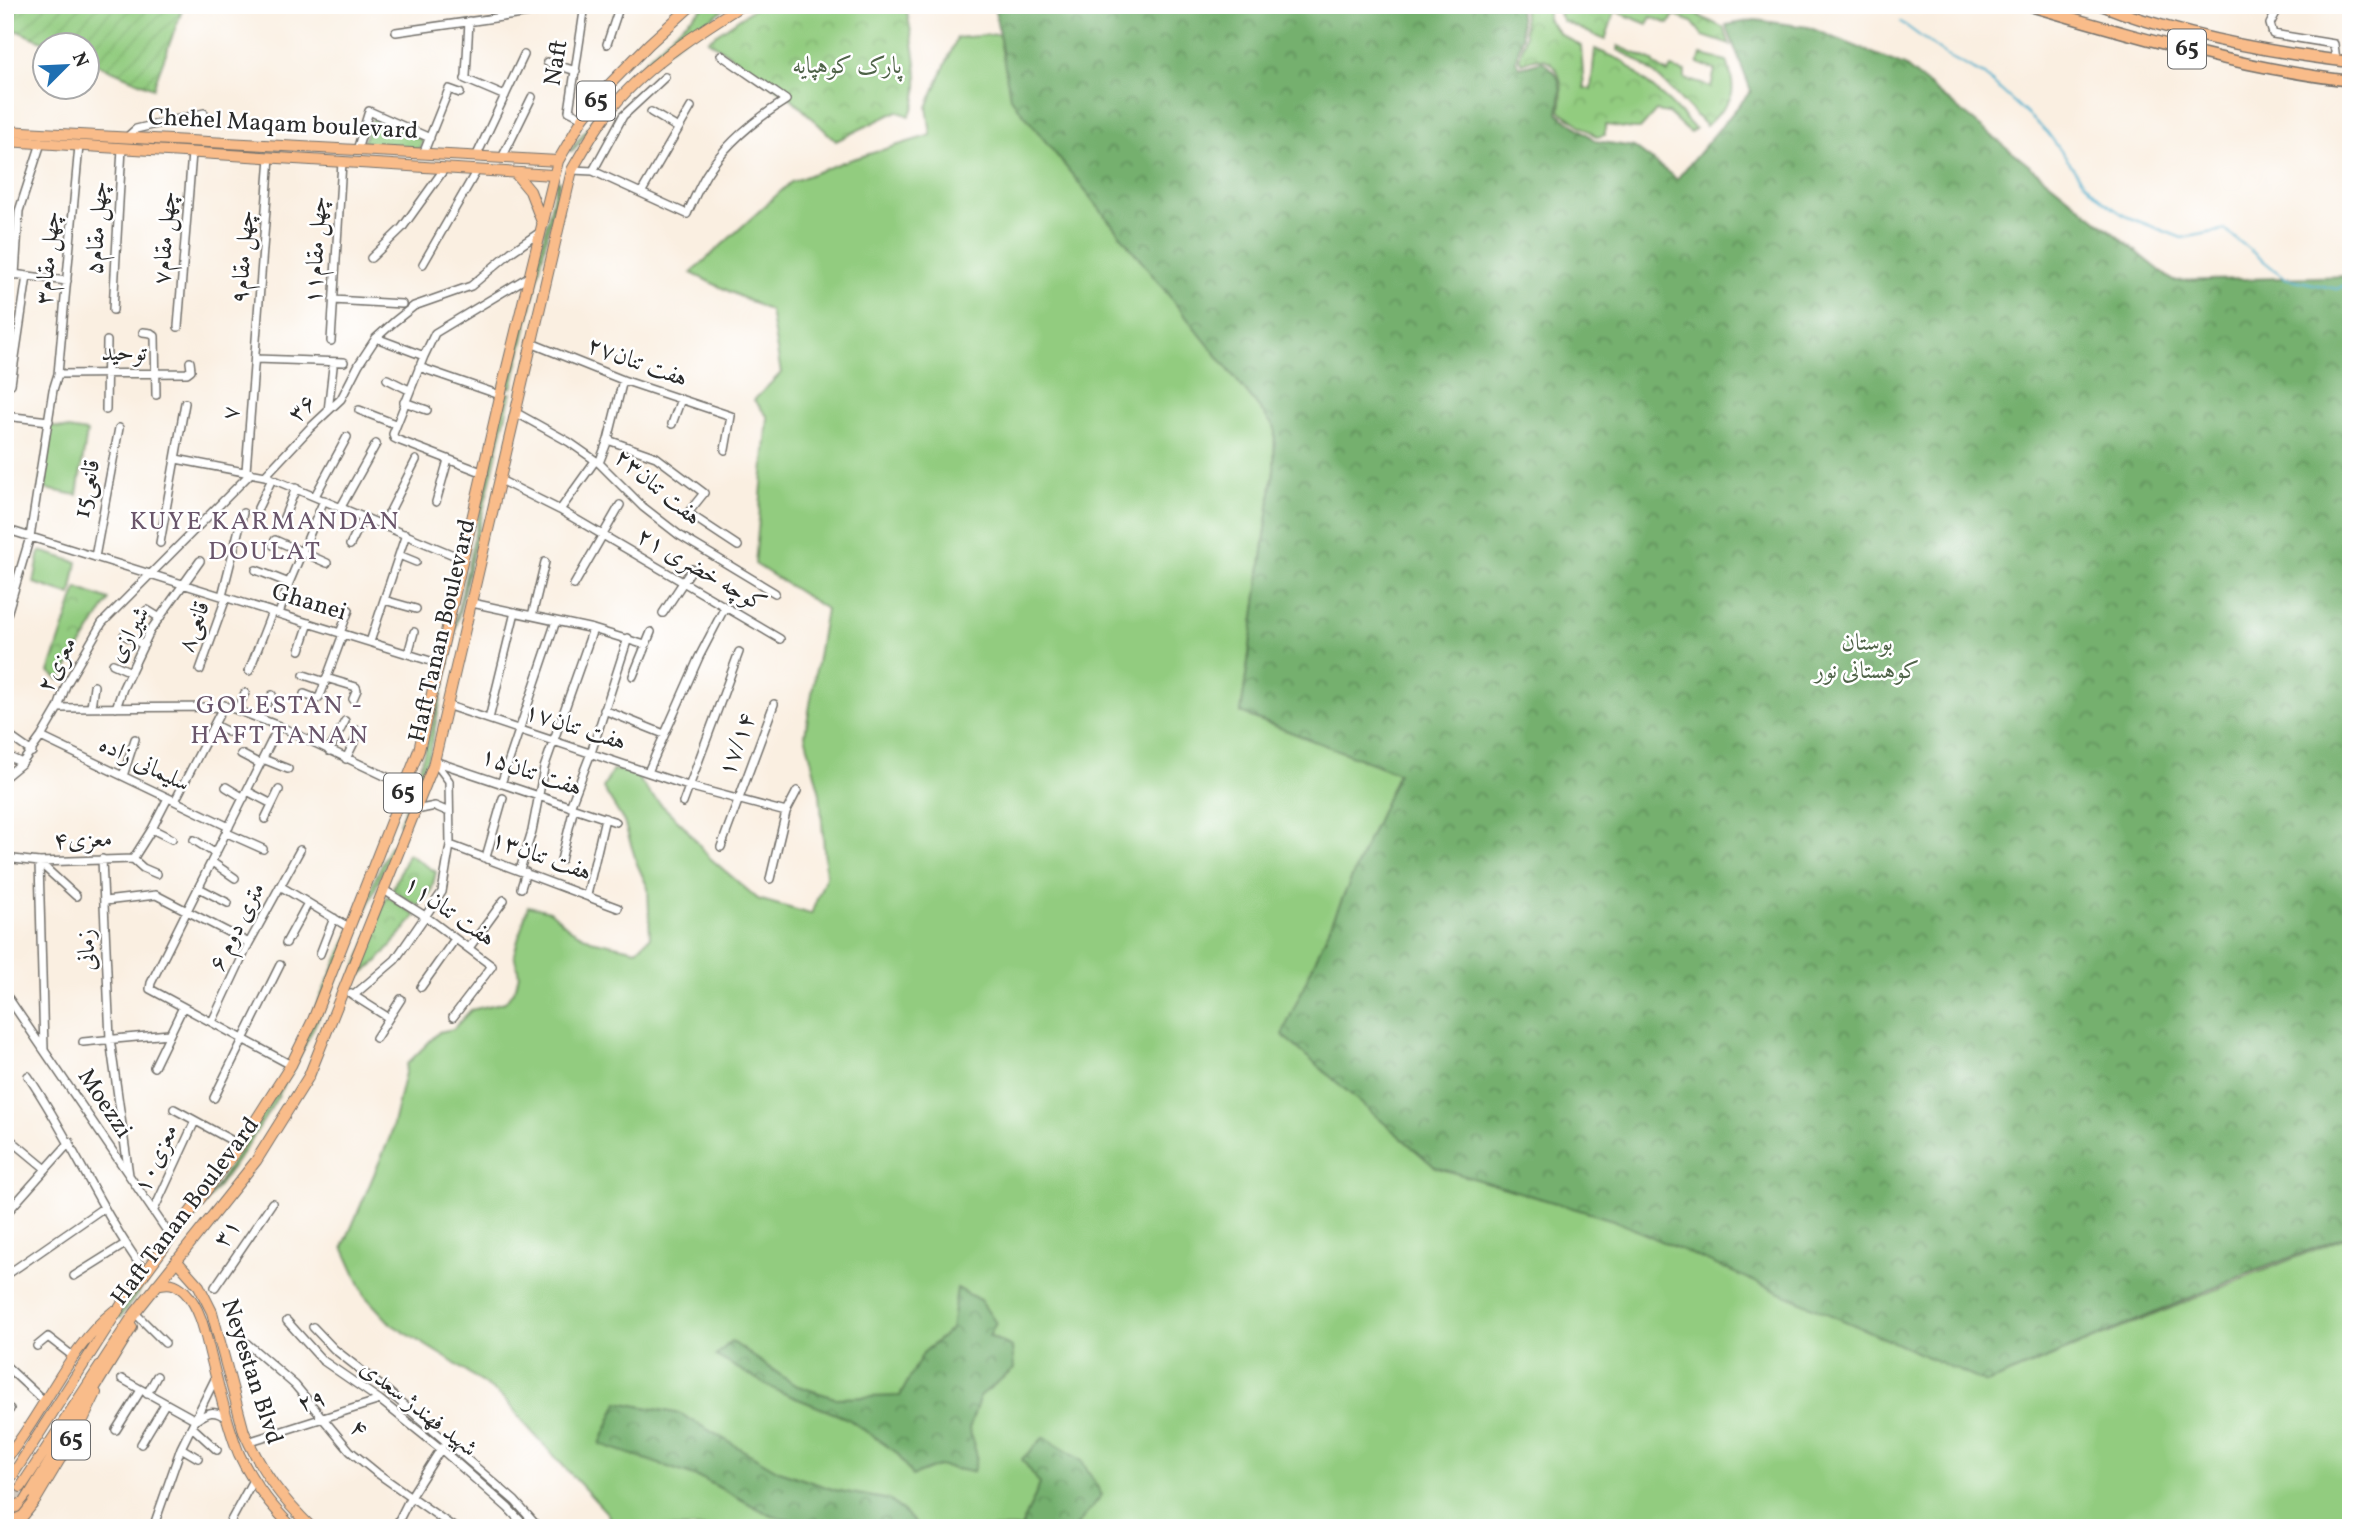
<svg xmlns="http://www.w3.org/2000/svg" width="2356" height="1533" viewBox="0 0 2356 1533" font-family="Vollkorn,Amiri,serif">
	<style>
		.grass { fill: #92cc7f; stroke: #5e7c55; stroke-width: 2 }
		.forest { fill: url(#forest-crowns); stroke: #506e4c; stroke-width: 2 }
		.park { fill: url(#park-crowns); stroke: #5e7c55; stroke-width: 2 }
		.garden { fill: url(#garden-furrows); stroke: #5e7c55; stroke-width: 2 }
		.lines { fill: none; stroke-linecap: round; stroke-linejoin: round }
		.stream { stroke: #4daecc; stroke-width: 2 }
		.highway-tunnel { stroke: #d1c8bd; stroke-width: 10; stroke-dasharray: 10 5; stroke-linecap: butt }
		.minor-casing { stroke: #73706b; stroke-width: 10 }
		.major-casing { stroke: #73706b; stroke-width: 12 }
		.highway-casing { stroke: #73706b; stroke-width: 13 }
		.minor { stroke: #fff; stroke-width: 7 }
		.major { stroke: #f9bc8a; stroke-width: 10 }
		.highway { stroke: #f9bc8a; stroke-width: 10 }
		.major-bridge-casing { stroke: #73706b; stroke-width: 12; stroke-linecap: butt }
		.major-bridge { stroke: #f9bc8a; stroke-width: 10 }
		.labels { text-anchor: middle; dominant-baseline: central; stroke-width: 5; stroke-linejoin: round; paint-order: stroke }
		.shield { fill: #fff; stroke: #6b6b6b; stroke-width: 2 }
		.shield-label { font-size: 23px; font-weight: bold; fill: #2b2b2b }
		.street-label { font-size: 24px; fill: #2b2b2b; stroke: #fff }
		.park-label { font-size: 24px; fill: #4f6348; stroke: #fff }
		.neighbourhood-label { font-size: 26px; letter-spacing: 2px; fill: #6a566b; stroke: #fff }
	</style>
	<defs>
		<pattern id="forest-crowns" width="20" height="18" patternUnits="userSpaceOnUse" patternTransform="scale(1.75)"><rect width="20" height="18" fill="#75b06e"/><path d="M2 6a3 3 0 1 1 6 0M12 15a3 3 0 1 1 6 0" fill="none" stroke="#608f5b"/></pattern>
		<pattern id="park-crowns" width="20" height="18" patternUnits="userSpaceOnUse" patternTransform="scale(1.75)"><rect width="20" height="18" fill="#92cc7f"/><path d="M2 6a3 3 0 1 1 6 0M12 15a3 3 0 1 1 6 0" fill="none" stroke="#7eaf6e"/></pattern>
		<pattern id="garden-furrows" width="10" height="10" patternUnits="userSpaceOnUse" patternTransform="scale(1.75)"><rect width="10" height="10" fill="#92cc7f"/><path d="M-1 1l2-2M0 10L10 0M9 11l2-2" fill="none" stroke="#7eaf6e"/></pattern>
	</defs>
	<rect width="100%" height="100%" fill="#fff"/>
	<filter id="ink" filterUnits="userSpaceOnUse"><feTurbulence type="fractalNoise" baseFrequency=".0143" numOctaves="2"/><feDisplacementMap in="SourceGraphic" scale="14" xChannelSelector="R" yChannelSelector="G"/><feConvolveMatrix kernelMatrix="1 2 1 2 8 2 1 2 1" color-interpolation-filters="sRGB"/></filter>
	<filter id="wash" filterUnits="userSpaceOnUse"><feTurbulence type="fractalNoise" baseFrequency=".00686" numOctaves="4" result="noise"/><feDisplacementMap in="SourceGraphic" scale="28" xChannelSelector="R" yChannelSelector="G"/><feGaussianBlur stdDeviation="1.57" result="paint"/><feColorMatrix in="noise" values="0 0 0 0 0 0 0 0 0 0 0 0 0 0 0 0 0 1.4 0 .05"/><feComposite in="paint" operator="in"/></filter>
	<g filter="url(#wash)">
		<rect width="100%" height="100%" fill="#faefe1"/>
		<!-- grass -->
		<path class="grass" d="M706,5h24l-94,67 -32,38 -31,41h-3c39,-55 83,-103 136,-146z
			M999,34l13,65 263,329 -1,42 -33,243 157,60 37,394 180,53 374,162 362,-147v293h-1736l-8,-15 -75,-81 -28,-34 -56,-39 -57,-35 -26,-28 -22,-49 47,-110 17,-73 32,-32 14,-3 18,-19 34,-8 11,-15 3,-13 -5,-20 14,-48 22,5 20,18 21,11 46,10 13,-13 -2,-49 -11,-24 -13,-42 -21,-34 10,-18 14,1 11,7 12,16 34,32 26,32 48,41 53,15 15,-38 -6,-82 -15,-59 21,-126 -71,-45 13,-147 -14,-17 27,-27 -11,-62 -79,-38 100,-91 52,-20 88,-27 -4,-28 30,-69z
			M373,118l50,22 -3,10 -58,-6z
			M557,181h3l-48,207 -4,-1 6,-28z
			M506,393h5l-52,220 -29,139 -29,74 -2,-3 15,-36 19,-65z
			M49,426l38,6 -10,63 -37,-7z
			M40,551l37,11 -6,33 -37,-12z
			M390,846l4,1c-39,83 -71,171 -117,251 -45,78 -105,146 -157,220l-4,-1 99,-129 61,-95z"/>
		<!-- forest -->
		<path class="forest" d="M994,5h525l3,31 -6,25 4,6 22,-6c22,13 20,30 16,52l38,28 38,6 43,32 74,-88 -25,-66 29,-5 53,7 97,39 268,215 178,-5v958l-106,41 -258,108 -374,-163 -178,-53 -153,-132 116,-262 -157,-60 33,-243 1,-42 -265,-331z
			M957,1288l23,12 16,23 -7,13 23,11 2,22 -34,27 -11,33 8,27 -4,16 -35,-6 -26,10 -15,-23 -49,-34 -70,-28 -62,-35 15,-15 64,44 40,13 65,-2 23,-43 28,-24z
			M618,1402l63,12 98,57 56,19 55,10 31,28h-84l-65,-12 -69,-37 -103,-35z
			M1044,1437l38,24 20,34 -27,33h-54l19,-44 -18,-25z"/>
		<!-- park -->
		<path class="park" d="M759,5h160l-12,7c5,27 19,81 2,104l-12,-5 -61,30 -44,-42 -84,-59z
			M1523,5h26l-2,14 12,14 22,13 3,42 7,1 4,-40 26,11 49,43 25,26 -5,4 -22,-20 -12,-2 -16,18c-12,1 -22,-3 -35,-4v10l-8,2 -37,-26c5,-28 -1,-65 -38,-48l-3,-3 6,-24z
			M1563,5h114l47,23 6,17 -27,-9 -11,-14 -18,-7 -5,9 -18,-7 -4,7 -32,-13 -10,29 -42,-19 -4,-7z
			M1618,46l35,15 1,3 14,9 3,-5 14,4v7l26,8 4,-17 -17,-7 3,-8 26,6c12,37 5,38 -21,65 -26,-26 -54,-62 -88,-76z
			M77,588l32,12 -49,80 -11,-8z
			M408,854l28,18 -5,20 -13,14 -26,-16z
			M387,896l29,20 -38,45 -29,23z"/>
		<!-- garden -->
		<path class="garden" d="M19,5h165l-31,83 -65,-28v-14l-36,-1 -42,-17z"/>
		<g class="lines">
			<!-- stream -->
			<path class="stream" d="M1901,22l46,34 37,19 63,57 36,49 20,20 22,15 57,22 43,-8 60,48 52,11 14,-7"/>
		</g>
	</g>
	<g filter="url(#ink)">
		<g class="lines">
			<!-- highway-tunnel -->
			<path class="highway-tunnel" d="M5,1512l16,-25"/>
			<!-- minor casing -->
			<g class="minor-casing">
				<path id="minor" d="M2280,5l-10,19 3,10 61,10 2,16
					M396,32l190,-27
					M607,44l13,-39
					M547,62l29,9
					M466,76l3,-55
					M465,79l40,17
					M651,112l27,16
					M583,118l-14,-7 16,-106
					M127,137l9,-8 68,-16
					M357,150l12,-39 61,27
					M423,154l26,-65 11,4
					M476,157l48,-102
					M502,158l30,-61
					M572,170l21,1 94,43c6,-13 12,-27 19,-39 19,-31 50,-56 80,-75l-65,-45
					M593,171l30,-55 42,-39
					M641,193l50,-86
					M371,258l31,-30 43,-60
					M423,264l54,-94
					M5,273l62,8
					M15,275l4,-64 22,-68
					M333,300l69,4
					M113,310l9,-162
					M178,327l14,-174
					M143,332l8,1 4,3 1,59
					M376,338l48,18
					M331,341l11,-179
					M531,343l92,37 108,36 -6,34
					M256,359l88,3
					M419,367l81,28
					M58,374l129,-1 4,-3 -1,-8
					M387,379l22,11
					M11,384l16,-108
					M404,402l23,8
					M106,410l1,-69
					M359,410l36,14
					M328,411l5,-44
					M515,412l54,30 30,21 44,44 36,28 96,58
					M5,416l44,5
					M672,424l9,-25
					M608,440l48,17 48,36 -16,20 50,33
					M176,459l89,17 198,83
					M599,463l9,-23 15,-60
					M246,471l24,-314
					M484,473l-86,-33 -4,-2 -1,-4 31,-78 11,-23 93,-56
					M265,476l45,-48 31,-29 18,-35 17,-26 19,-17 19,-15 57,-20 40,-34 28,-19
					M500,480l60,30 220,129
					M315,496l32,-59
					M436,502l12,-42
					M341,507l35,-63
					M258,508l14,-29
					M560,510l35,-49
					M283,520l13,-32
					M383,525l33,-65
					M5,529l435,135
					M160,543l25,-140
					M273,545l2,-5 52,23
					M350,545l14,-28
					M399,555l17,7
					M95,557l24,-129
					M256,570l33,13
					M574,585l46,-80
					M222,596l21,-83
					M384,600l32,9
					M472,603l121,26 52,16
					M147,610l13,8
					M663,613l29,-44
					M279,614l10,-31 35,-83
					M532,616l13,-54
					M5,621l25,-84 23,-147 5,-16 21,-228
					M340,633l9,-23
					M124,635l20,10
					M370,642l36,-108
					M300,650l9,-27
					M408,654l6,-22
					M113,664l18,8
					M200,670l26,-72
					M249,671l23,-59
					M304,675l21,7
					M633,676l18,-44
					M326,678l30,9 1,3 -4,9
					M304,694l13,5 3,-3 23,-62
					M449,706l239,80 98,26
					M91,707l3,-21
					M58,708l171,-1 50,19 127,60
					M116,708l7,-20 27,-57 50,-70
					M237,710l8,-17
					M604,710l60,24
					M258,718l14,-23
					M489,719l26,-107
					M214,725l14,7
					M279,726l-128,257 -1,6 141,76
					M5,733l27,19
					M41,737l188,90
					M329,751l16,-30
					M241,754l19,10
					M5,755l17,8
					M263,759l25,10
					M346,759l14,-29
					M434,761l182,61
					M648,772l51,-115 26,-50
					M123,776l12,-37
					M5,777l17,-14 19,-26 17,-29 8,-23 36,-62 149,-150
					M501,784l55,-163
					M226,787l18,11
					M247,791l25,13
					M175,801l49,-96
					M683,803l56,-151
					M570,807l21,-54 37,-115
					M416,810l19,-4 14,6
					M265,819l14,-29
					M152,829l20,10
					M227,833l36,16
					M194,840l22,14
					M450,845l168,63
					M721,847l53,-143
					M486,857l17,-59
					M5,858l34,4 94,-3 19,-30 16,-31
					M102,859l8,180 19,136
					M133,859l10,9 14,6
					M561,860l13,-52
					M39,862l5,187
					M39,862l37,34
					M212,862l23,16
					M520,870l12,-39 12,-63 49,-139
					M770,879l16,-67 11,-21
					M280,886l70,42
					M199,888l29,15
					M521,888l5,-16
					M384,890l41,26 67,50 -39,51
					M587,895l18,-77
					M105,901l51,-6 93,48
					M286,943l22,-40
					M469,948l35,-48
					M320,954l14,-36
					M421,987l34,-48
					M5,993l166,244
					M351,994l38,24
					M354,995l41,-35 47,-68 8,-47 -1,-64 -15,-20
					M212,1022l37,-79 51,-93
					M376,1038l25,-39
					M83,1042l86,-8
					M154,1067l29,-60
					M28,1076c43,63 72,134 117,196
					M214,1098l66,-133
					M174,1109l66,36
					M5,1135l41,34
					M153,1212l42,-91
					M5,1215l65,-73
					M5,1276l98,-68
					M74,1276l51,-32
					M215,1287l57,-84
					M135,1313l30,30
					M287,1321l35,39 58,40 61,49 67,59 19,20
					M313,1327l21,22 56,44 125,108 24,27
					M244,1341l51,44 55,66 27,22 78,55
					M37,1346l11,-9 26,20
					M5,1365l40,37
					M122,1379l74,41
					M147,1394l10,-18
					M5,1415l5,-6
					M196,1420c12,-8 18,-11 30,-2
					M192,1427l25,23
					M116,1430l25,-40
					M254,1440l126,-40
					M141,1444l24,-40
					M181,1448l17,10
					M153,1528l28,-80 35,-71
					M227,1528l26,-48
					M395,1528l16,-32 31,-49"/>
			</g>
			<!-- major casing -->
			<g class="major-casing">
				<path id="major" d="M5,131l553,30
					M5,141l548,34
					M515,173l15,18 12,31
					M176,1260l23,26 13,26 32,120c18,40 37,66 68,96
					M156,1285c12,-3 19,-3 29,7 17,17 21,47 27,69 8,31 15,64 27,93 13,28 32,52 54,74
					M5,1460c37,-44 65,-115 109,-149
					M5,1482l7,-6 110,-172 118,-159 51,-80 22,-45 106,-270 83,-362 56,-227 25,-43 26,-33 40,-41 43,-39
					M21,1487l114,-174 121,-152 53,-85 124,-310 139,-596c11,-19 21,-38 35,-56 35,-46 87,-79 135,-109
					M35,1501l47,-79 14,-29
					M5,1514l15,-10
					M9,1528l123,-201"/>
			</g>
			<!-- highway casing -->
			<g class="highway-casing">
				<path id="highway" d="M2027,5c106,31 213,63 324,76
					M2101,5c79,31 166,47 250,57"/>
			</g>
			<!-- minor -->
			<use href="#minor" class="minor"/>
			<!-- major -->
			<use href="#major" class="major"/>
			<!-- highway -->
			<use href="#highway" class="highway"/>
			<!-- major-bridge casing -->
			<g class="major-bridge-casing">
				<path id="major-bridge" d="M5,1524l18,-8 12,-15"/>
			</g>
			<!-- major-bridge -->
			<use href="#major-bridge" class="major-bridge"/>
		</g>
	</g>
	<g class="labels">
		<!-- shield labels -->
		<g class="shield">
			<rect x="2168" y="29.5" width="38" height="39" rx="5"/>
			<rect x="577" y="81.5" width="38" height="39" rx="5"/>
			<rect x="384" y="773.5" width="38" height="39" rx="5"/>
			<rect x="52" y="1420.5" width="38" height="39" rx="5"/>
		</g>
		<g class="shield-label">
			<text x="2187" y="49">65</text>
			<text x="596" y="101">65</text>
			<text x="403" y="793">65</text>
			<text x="71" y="1440">65</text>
		</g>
		<!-- street labels -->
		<g class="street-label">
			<text transform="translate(557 63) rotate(-81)">Naft</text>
			<text transform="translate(283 125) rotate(3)">Chehel Maqam boulevard</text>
			<text transform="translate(98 228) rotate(-87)">چهل مقام۵</text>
			<text transform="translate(166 238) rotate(-86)">چهل مقام۷</text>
			<text transform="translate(317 250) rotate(-87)">چهل مقام۱۱</text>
			<text transform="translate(244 257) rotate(-86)">چهل مقام۹</text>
			<text transform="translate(49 258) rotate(-85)">چهل مقام۳</text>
			<text x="124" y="354">توحید</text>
			<text transform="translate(637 363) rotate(20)">هفت تنان۲۷</text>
			<text transform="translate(303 409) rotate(-45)">۳۶</text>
			<text transform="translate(232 413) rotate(-85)">۷</text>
			<text transform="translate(657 488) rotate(40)">هفت تنان۲۳</text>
			<text transform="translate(88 489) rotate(-79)">15قانعی</text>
			<text transform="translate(701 571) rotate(30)">کوچه خضری ۲۱</text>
			<text transform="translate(309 603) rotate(17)">Ghanei</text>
			<text transform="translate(195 627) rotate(-70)">۸قانعی</text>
			<text transform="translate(443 631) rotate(-77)">Haft Tanan Boulevard</text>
			<text transform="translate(130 635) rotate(-61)">شیرازی</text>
			<text transform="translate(58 665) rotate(-63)">۲معزی</text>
			<text transform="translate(575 728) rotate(18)">هفت تنان۱۷</text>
			<text transform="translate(738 745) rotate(-70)">۱۷/۱۴</text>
			<text transform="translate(144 765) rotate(26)">سلیمانی زاده</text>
			<text transform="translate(531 773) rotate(19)">هفت تنان۱۵</text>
			<text transform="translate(83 841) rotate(-2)">۴معزی</text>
			<text transform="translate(541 857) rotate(20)">۱۳هفت تنان</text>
			<text transform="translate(449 912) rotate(35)">هفت تنان۱۱</text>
			<text transform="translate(238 927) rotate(-63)">۶ متری دوم</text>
			<text transform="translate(88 950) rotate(-92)">زمانی</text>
			<text transform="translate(104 1104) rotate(56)">Moezzi</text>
			<text transform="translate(157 1159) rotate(-65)">۱۰معزی</text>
			<text transform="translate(186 1212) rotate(-53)">Haft Tanan Boulevard</text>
			<text transform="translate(228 1234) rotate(-56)">۳۱</text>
			<text transform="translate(251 1372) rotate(72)">Neyestan Blvd</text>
			<text transform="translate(312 1402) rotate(-17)">۲۹</text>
			<text transform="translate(418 1409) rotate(38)">شهید فهندژ سعدی</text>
			<text transform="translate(358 1429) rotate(49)">۴</text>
		</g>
		<!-- park labels -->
		<g class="park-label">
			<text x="847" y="67">پارک کوهپایه</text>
			<text x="1867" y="644">بوستان<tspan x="1867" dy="28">کوهستانی نور</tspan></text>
		</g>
		<!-- neighbourhood labels -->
		<g class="neighbourhood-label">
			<text x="265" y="522">KUYE KARMANDAN<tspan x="265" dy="30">DOULAT</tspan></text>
			<text x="280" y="706">GOLESTAN -<tspan x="280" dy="30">HAFT TANAN</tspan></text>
		</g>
	</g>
	<!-- margin -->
	<rect width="2356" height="1533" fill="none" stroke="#fff" stroke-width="28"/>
	<!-- north arrow -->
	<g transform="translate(66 66) rotate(66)"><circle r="33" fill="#ffffff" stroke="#aaaaaa" stroke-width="2"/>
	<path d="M0-5L12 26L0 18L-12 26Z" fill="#1f6fb2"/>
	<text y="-10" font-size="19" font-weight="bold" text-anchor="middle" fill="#2b2b2b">N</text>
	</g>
</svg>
